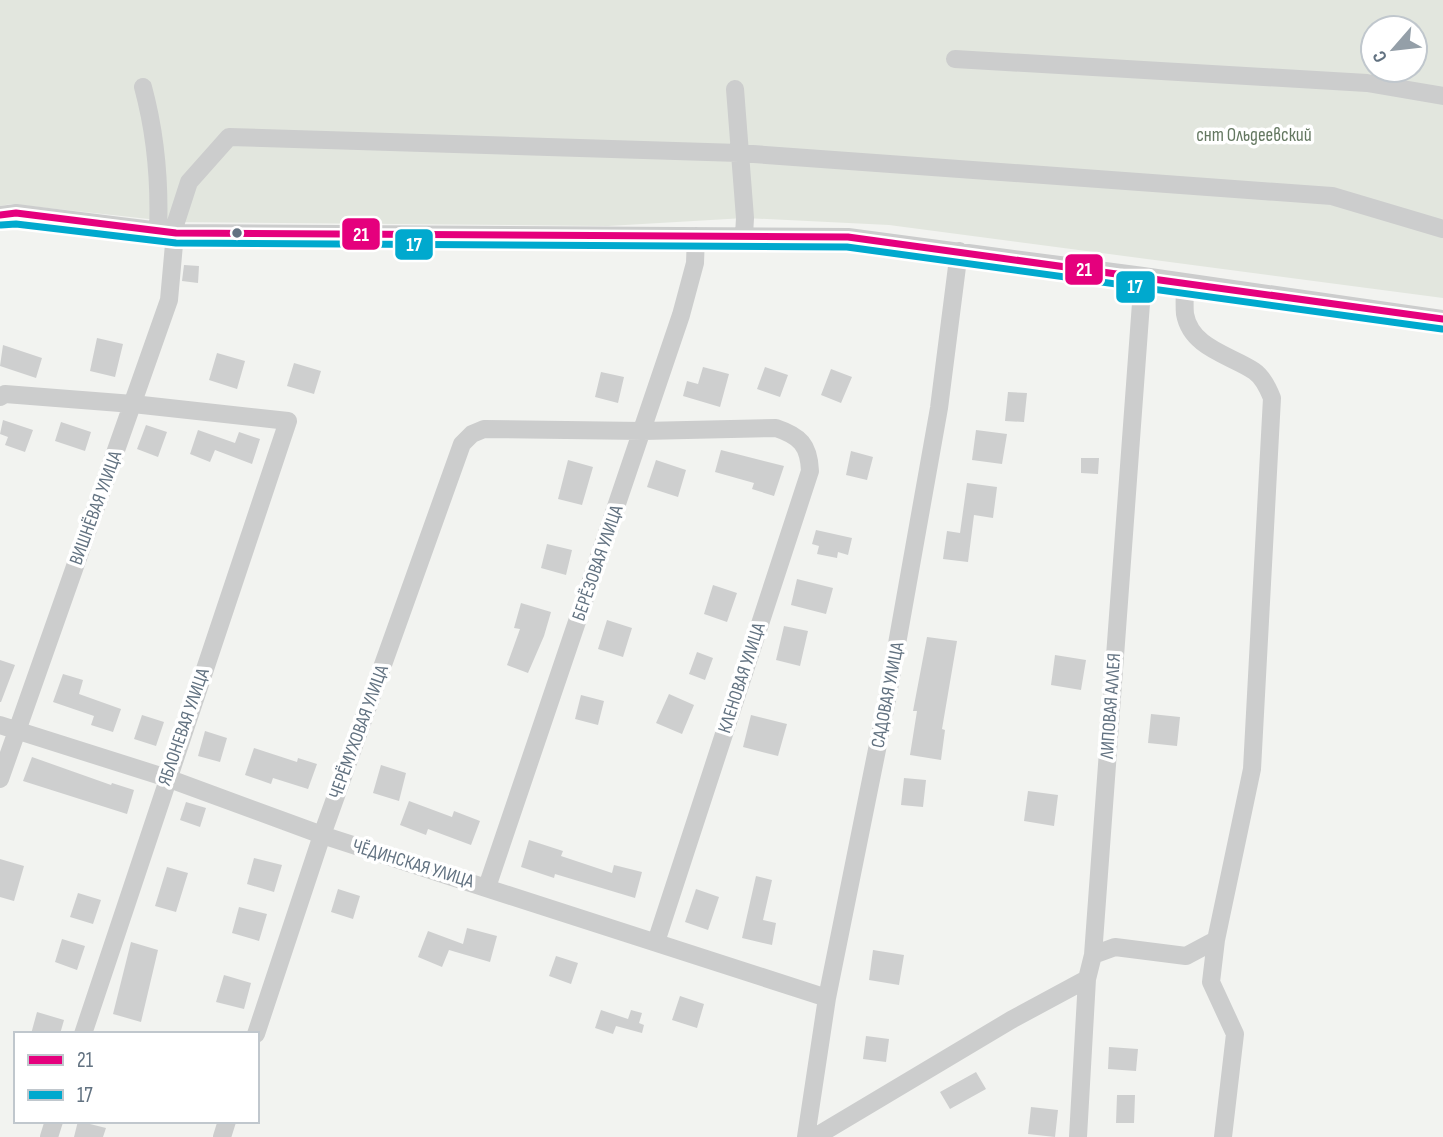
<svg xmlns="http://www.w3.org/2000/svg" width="1443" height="1137" viewBox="0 0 1443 1137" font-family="'Sofia Sans Condensed',sans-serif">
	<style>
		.green { fill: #e2e6de; fill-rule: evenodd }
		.building { fill: #cecfcf }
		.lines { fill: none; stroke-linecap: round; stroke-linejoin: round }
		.minor { stroke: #cccdcd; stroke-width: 18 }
		.bus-1-casing { stroke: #fff; stroke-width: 12 }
		.bus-2-casing { stroke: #fff; stroke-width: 12 }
		.bus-1 { stroke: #e5007d; stroke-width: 7 }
		.bus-2 { stroke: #00a9ce; stroke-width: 7 }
		.bus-dot { fill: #627281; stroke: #fff; stroke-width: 2.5 }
		.labels { text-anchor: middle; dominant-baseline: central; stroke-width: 7; stroke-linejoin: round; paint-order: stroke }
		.park-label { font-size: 19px; fill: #647861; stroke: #fff }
		.street-label { font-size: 19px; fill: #627281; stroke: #fff }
		.line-badge { stroke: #fff; stroke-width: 2.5 }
		.badge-label { font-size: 19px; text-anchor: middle; font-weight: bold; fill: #fff }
	</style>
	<rect width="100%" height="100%" fill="#f2f3f0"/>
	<!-- green -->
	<path class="green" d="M0,0h1443v298l-554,-73 -144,-7 -137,8 -432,-4 -165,-18 -11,2zM1373,28h42v42h-42z"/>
	<!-- building -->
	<path class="building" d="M184,265l15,1 -1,17 -16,-2z
		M97,338l26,6 -8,33 -25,-6z
		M3,345l39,13 -6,20 -36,-12z
		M217,353l28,8 -8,28 -28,-9z
		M294,363l27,8 -7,23 -27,-8z
		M703,367l26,7 -9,33 -37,-11 4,-15 11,3z
		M765,367l23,8 -8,22 -23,-8z
		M831,369l21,8 -11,26 -20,-8z
		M601,372l23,5 -6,26 -23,-6z
		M1008,392l19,1 -3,29 -19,-1z
		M3,420l30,10 -8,22 -20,-7 3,-8 -8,-3z
		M61,422l30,10 -6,19 -30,-10z
		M146,425l21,7 -9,25 -21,-8z
		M198,430l37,13 4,-11 21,7 -8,25 -37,-14 -5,12 -20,-8z
		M976,430l31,4 -5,30 -30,-4z
		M721,450l63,16 -10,30 -22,-7 2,-6 -39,-11z
		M851,451l22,6 -6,23 -21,-5z
		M1081,458h18l-1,16 -17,-1z
		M568,460l25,7 -11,38 -24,-6z
		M656,460l30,10 -8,27 -31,-10z
		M967,483l30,4 -4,31 -19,-3 -6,47 -25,-3 4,-28 13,2z
		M816,530l36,8 -4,17 -10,-3 -1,6 -20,-4 2,-8 -7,-2z
		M547,544l25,6 -6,25 -25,-7z
		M797,579l36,9 -7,26 -35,-9z
		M713,585l24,8 -10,29 -23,-8z
		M521,603l30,9 -7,24 -16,37 -21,-8 13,-36 -6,-1z
		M607,620l25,8 -9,29 -25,-8z
		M784,626l24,5 -8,35 -24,-6z
		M927,637l30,4 -15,88 3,1 -4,30 -31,-5 7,-44h-4z
		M697,652l16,6 -8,22 -16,-6z
		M1055,655l31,5 -5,30 -30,-5z
		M0,660l15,5 -14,37h-1z
		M63,674l20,6 -4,14 42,15 -8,23 -22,-7 3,-9 -41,-14z
		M669,694l25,11 -12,29 -26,-11z
		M581,695l23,6 -6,24 -23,-6z
		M1151,714l29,3 -3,29 -29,-3z
		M142,715l22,7 -8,24 -22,-7z
		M751,715l36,9 -9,32 -35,-9z
		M205,731l22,7 -7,24 -22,-6z
		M254,748l43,14 1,-4 19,6 -9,25 -35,-11 -2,6 -26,-9z
		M32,757l79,28 1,-2 22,7 -7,24 -104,-33z
		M381,765l25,8 -7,28 -26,-8z
		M904,778l22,2 -3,27 -22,-2z
		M1028,791l30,4 -4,31 -30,-5z
		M409,801l43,16 2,-6 26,10 -9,24 -43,-16 -2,6 -26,-10z
		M186,802l20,6 -6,19 -20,-7z
		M529,840l34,11 -2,5 51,17 2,-8 28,7 -7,26 -80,-24 -1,4 -33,-11z
		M254,858l28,7 -8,27 -27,-8z
		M0,859l24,7 -10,35 -14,-4z
		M167,867l21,6 -12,39 -21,-6z
		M756,876l16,4 -9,40 13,3 -4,22 -30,-7z
		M338,889l22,7 -7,23 -22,-7z
		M696,889l23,8 -11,33 -23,-8z
		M78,893l23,7 -8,24 -23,-7z
		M239,907l28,7 -8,27 -27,-8z
		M467,928l30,8 -7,26 -41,-12 -7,17 -24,-10 10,-26 35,13z
		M62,939l23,7 -8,24 -22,-8z
		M131,942l27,8 -17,72 -28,-8z
		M873,950l31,5 -5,30 -30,-5z
		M556,956l22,7 -7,21 -22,-8z
		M224,975l27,8 -7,26 -28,-7z
		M680,996l24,8 -7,24 -25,-8z
		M601,1010l27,9 3,-9 11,3 -3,10 5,2 -2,8 -26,-7 -3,8 -18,-6z
		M37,1012l27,8 -4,14h-29z
		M866,1036l23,3 -3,23 -23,-3z
		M1109,1047l29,2 -2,22 -28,-2z
		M976,1072l10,17 -36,20 -10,-17z
		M1117,1095h18l-1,28h-18z
		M1031,1107l27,3 -3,27 -27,-3z
		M78,1121l28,7 -3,9h-29z"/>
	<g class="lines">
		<!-- minor -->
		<path class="minor" d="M955,59l412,24 76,13
			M143,87c13,48 17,96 15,145
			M735,89l10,129 -1,17
			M0,215l16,-2 160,20 672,4 295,39 300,43
			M0,397l5,-3 128,10 155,17 -205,613
			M0,725l167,53 155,57 505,163
			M0,779l169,-479 7,-78 13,-40 40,-45 510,16 593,43 111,33
			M487,887l194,-572 14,-52 1,-27
			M1216,940l-5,42 24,52 -12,103
			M1093,955l22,-8 71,9 30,-16 36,-171 20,-371c-4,-10 -9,-21 -18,-27 -24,-16 -63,-23 -69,-57 -1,-10 0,-22 0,-32
			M256,1034l66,-199 140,-391 10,-10 12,-5 159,2 133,-3c24,8 33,17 34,43l-154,471
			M49,1137l5,-16
			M222,1137l5,-16
			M806,1137l21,-139 60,-298 52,-292 20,-157
			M815,1137l196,-117 76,-41
			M1078,1137l9,-158 6,-24 50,-679"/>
		<!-- bus-1 casing -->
		<g class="bus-1-casing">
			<path id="bus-1" d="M0,215l16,-2 160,20 672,4 595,82"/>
		</g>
		<!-- bus-2 casing -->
		<g class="bus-2-casing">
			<path id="bus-2" d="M1,225l15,-1 160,19 671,4 595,82"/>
		</g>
		<!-- bus-1 -->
		<use href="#bus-1" class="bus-1"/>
		<!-- bus-2 -->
		<use href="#bus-2" class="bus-2"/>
	</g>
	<!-- markers -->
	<circle class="bus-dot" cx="237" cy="233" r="6"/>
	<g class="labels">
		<!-- park labels -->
		<g class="park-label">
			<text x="1254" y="135">снт Ольдеевский</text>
		</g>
		<!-- street labels -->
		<g class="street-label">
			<text transform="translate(96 508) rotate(-70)">ВИШНЁВАЯ УЛИЦА</text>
			<text transform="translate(598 563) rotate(-71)">БЕРЁЗОВАЯ УЛИЦА</text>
			<text transform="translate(742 678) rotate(-72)">КЛЕНОВАЯ УЛИЦА</text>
			<text transform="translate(888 695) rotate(-79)">САДОВАЯ УЛИЦА</text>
			<text transform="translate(1111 706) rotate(-86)">ЛИПОВАЯ АЛЛЕЯ</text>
			<text transform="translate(184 727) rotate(-71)">ЯБЛОНЕВАЯ УЛИЦА</text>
			<text transform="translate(359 732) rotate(-70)">ЧЕРЁМУХОВАЯ УЛИЦА</text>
			<text transform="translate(413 864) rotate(17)">ЧЁДИНСКАЯ УЛИЦА</text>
		</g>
	</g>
	<g class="line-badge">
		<rect x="341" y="217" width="40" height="34" rx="7" fill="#e5007d"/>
		<rect x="394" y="228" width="40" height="33" rx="7" fill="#00a9ce"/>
		<rect x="1064" y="253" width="40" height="33" rx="7" fill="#e5007d"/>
		<rect x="1115" y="270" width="41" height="34" rx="7" fill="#00a9ce"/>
	</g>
	<g class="badge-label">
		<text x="361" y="241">21</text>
		<text x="414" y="251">17</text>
		<text x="1084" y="276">21</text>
		<text x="1135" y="293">17</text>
	</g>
	<!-- legend -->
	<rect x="14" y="1032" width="245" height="91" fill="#ffffff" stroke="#c0c7cd" stroke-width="2"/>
	<rect x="28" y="1055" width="35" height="10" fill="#e5007d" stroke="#c0c7cd" stroke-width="2"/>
	<text x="77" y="1067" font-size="21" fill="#627281">21</text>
	<rect x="28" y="1090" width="35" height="10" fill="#00a9ce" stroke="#c0c7cd" stroke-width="2"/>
	<text x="77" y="1102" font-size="21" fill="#627281">17</text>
	<!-- north arrow -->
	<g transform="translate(1394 49) rotate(242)"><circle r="33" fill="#ffffff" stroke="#c0c7cd" stroke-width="2"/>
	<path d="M0-5L12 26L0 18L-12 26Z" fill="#949fa8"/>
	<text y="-10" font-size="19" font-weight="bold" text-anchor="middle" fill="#627281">С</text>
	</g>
</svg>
